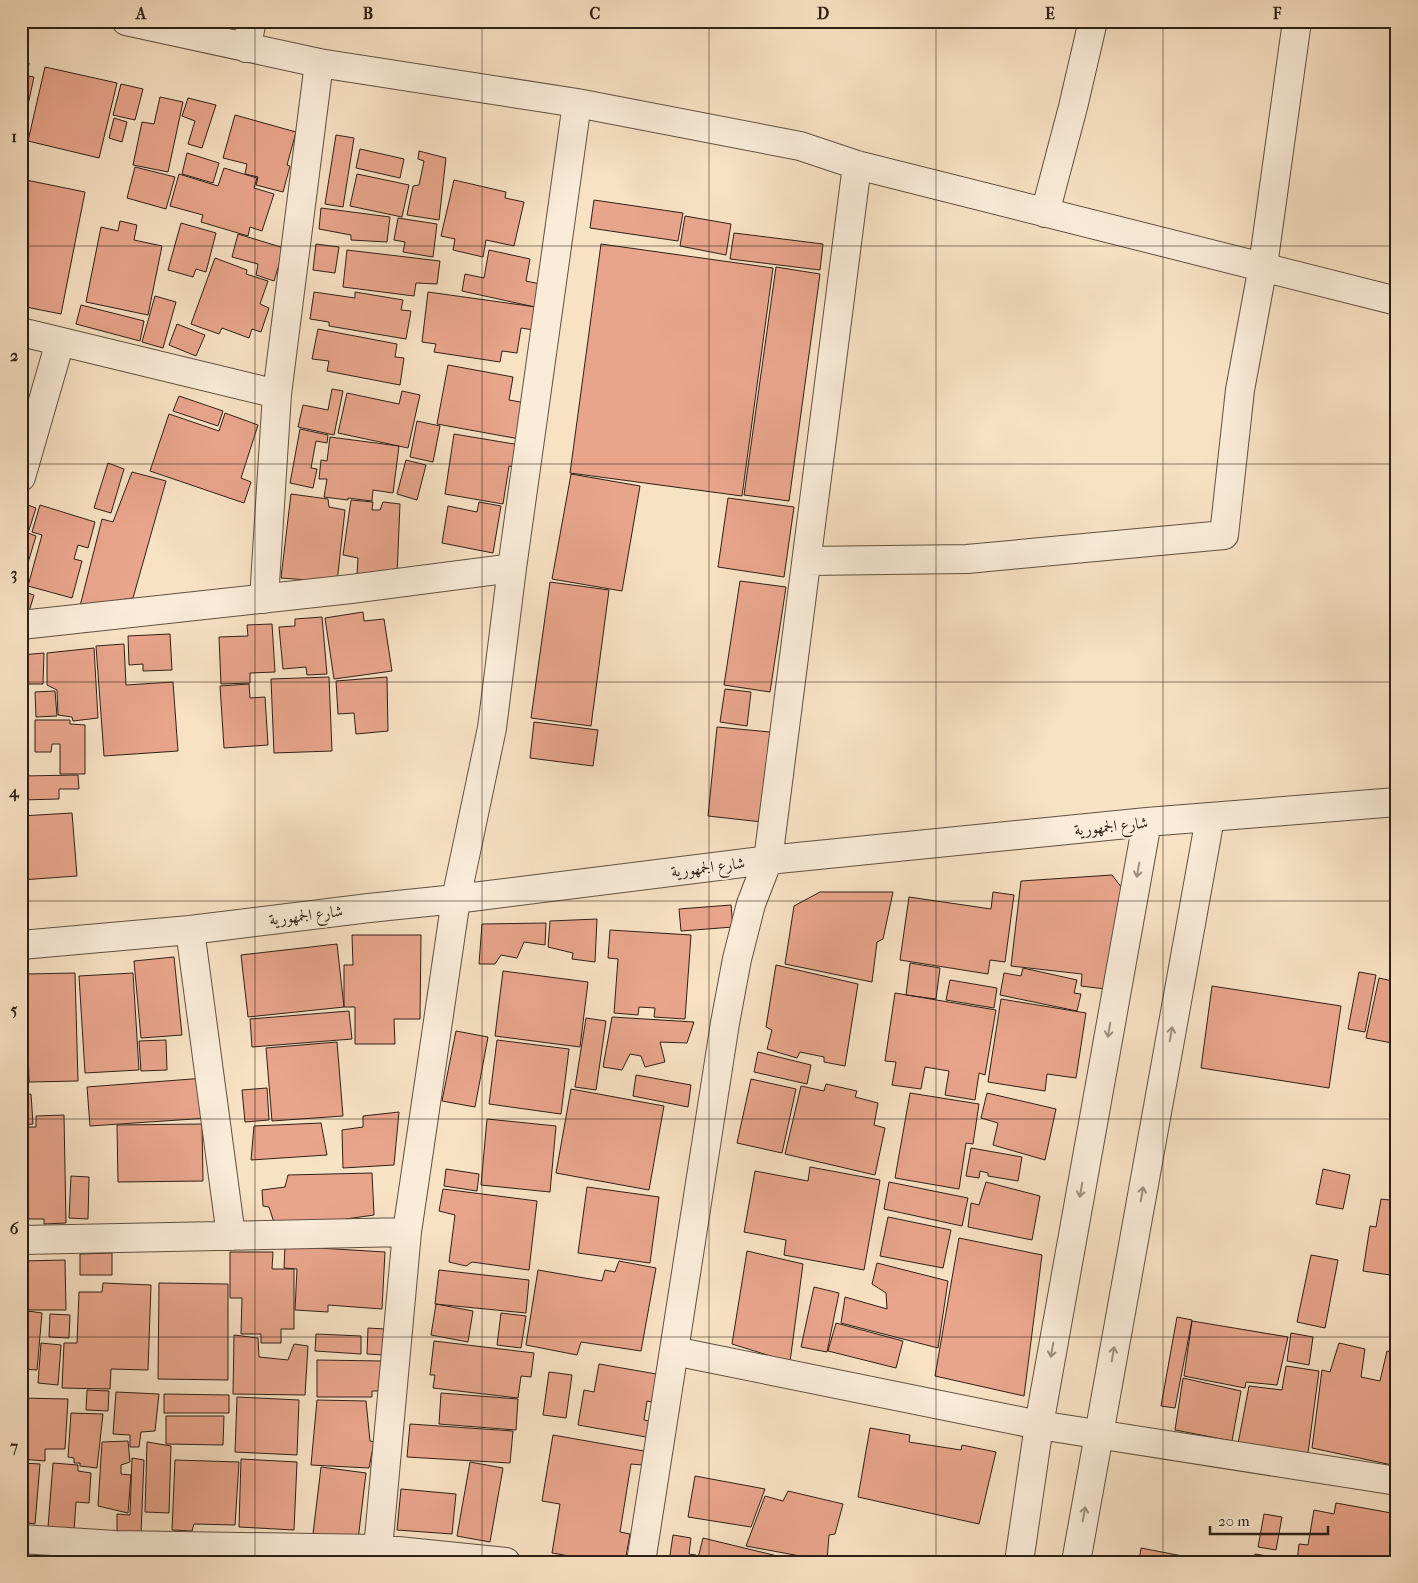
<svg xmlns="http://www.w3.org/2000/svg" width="1418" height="1583" viewBox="0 0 1418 1583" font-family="'IM FELL French Canon',Amiri,serif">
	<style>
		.building { fill: #e9a58c; stroke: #2e2017 }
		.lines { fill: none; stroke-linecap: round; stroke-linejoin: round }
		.street-casing { stroke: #605042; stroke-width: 30 }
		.street { stroke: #faecd9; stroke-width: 28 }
		.oneway { stroke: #9e9082 }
		.grid { fill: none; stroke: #2e2017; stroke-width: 1; stroke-opacity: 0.55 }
		.labels { text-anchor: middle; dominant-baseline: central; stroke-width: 4; stroke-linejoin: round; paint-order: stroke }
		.street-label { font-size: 16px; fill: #2e2017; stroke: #faecd9 }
		.neatline { fill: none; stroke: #2e2017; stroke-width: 2 }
		.grid-label { font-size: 16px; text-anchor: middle; font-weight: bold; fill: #2e2017 }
	</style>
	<rect width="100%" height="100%" fill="#f8e2c4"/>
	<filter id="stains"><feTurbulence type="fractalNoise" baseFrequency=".004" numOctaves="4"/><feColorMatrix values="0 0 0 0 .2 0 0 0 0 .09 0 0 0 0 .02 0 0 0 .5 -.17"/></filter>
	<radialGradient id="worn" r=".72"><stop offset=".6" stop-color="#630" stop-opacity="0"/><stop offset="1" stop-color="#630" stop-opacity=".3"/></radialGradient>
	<!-- building -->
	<path class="building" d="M21,61l8,2 -2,13 7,1 -13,60z
		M45,67l72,16 -18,75 -71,-17z
		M121,84l22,5 -8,31 -22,-5z
		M160,97l23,5 -15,70 -35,-7 9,-43 12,2z
		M188,98l28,7 -14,43 -14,-4 7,-23 -13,-5z
		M235,115l61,17 -9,33 3,1 -7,26 -27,-7 2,-8 -13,-3 2,-10 -24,-6z
		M114,118l13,4 -5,20 -13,-4z
		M336,135l18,3 -11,69 -18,-3z
		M360,149l44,10 -4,19 -44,-10z
		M419,151l27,7 -7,62 -32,-5 6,-29 6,-1 5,-24 -6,-2z
		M187,153l32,10 -6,20 -31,-9z
		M135,167l40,10 -9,32 -39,-11z
		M224,168l33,10 -3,10 20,6 -12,37 -12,-4 -2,9 -47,-14 2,-7 -33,-9 9,-32 39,12z
		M357,174l52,11 -7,32 -52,-11z
		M21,179l64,13 -24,122 -40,-8z
		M454,180l52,12 -1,6 19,4 -10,44 -28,-6 -3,17 -30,-7 2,-11 -14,-3z
		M594,200l89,13 -5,28 -88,-13z
		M321,208l69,9 -3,25 -36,-2v-5l-32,-6z
		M685,216l46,8 -5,31 -46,-9z
		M398,218l39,6 -4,33 -30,-5 2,-10 -11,-2z
		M120,221l17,4 -3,15 28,6 -14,69 -62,-13 15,-75 17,4z
		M181,223l35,10 -10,39 -10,-3 -3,8 -25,-7z
		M734,233l89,11 -3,26 -90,-11z
		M238,234l46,14 -10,33 -18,-6 2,-11 -26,-7z
		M316,244l23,3 -4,26 -22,-3z
		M601,244l172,24 -31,228 -172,-23z
		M347,250l93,11 -3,23 -21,-1 -2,13 -71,-9z
		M489,250l41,9 -4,22 24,5 -6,23 -82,-18 3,-17 19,4z
		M215,258l32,12 -1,4 22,7 -8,23 9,4 -8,24 -9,-3 -3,9 -27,-10 -3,6 -28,-10z
		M776,267l44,7 -31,227 -45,-6z
		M314,292l41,6v-6l48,8 -2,10 10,1 -5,28 -77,-13v-4l-19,-3z
		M428,292l108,15 -2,23 -13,-2 -4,25 -15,-2 -2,11 -66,-10 2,-8 -14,-2z
		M155,296l21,6 -13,46 -21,-6z
		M81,305l63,16 -4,20 -64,-17z
		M177,324l28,11 -9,21 -27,-11z
		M318,329l79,15 -2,13 9,1 -4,27 -73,-14 2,-10 -17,-2z
		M448,365l65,12 -4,23 23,4 -7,36 -88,-16z
		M332,389l11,2 -9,44 -36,-8 5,-22 25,5z
		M402,391l18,4 -12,53 -70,-15 9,-40 52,11z
		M179,396l44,15 -5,15 -45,-15z
		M225,413l33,12 -17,53 10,4 -7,21 -94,-32 19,-57 50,17z
		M417,421l23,5 -7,36 -23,-5z
		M300,429l28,6 -1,8 -11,-2 -5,27 6,1 -4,19 -23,-5z
		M454,434l66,11 -4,22 -7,-1 -6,38 -58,-10z
		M330,437l69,9 -6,47 -20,-3 -1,11 -24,-3v2l-24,-3 3,-18h-8l2,-19 6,1z
		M406,460l20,5 -9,35 -20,-6z
		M108,463l16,6 -13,44 -17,-5z
		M132,472l34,9 -33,117 -53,8 22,-87 11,3z
		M571,474l69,12 -18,105 -70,-12z
		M291,494l37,5 1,8 16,3 -8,72 -56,-4z
		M728,498l66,9 -10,70 -66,-10z
		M351,500l22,2 -1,8h8l3,-8 17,2 -3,71 -40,-1 1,-16 -15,-3z
		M479,502l22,4 -8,47 -51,-10 6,-37 29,6z
		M25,504l11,4 -8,25 8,3 -15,50v-71z
		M40,505l55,17 -7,26 -10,-3 -4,14 8,2 -10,37 -44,-12 14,-51 -10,-3z
		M740,581l46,6 -16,105 -46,-7z
		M550,582l59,8 -18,136 -60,-8z
		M21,591l13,4 -6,20 -7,-2z
		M363,612l1,9 20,-2 8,52 -58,8 -9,-61z
		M322,617l5,57 -20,1 -1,-8 -23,2 -4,-42 16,-1v-7z
		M272,624l3,48 -25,1v10l-29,1 -2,-47 29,-1 -1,-11z
		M170,634l2,36 -29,1v-7l-14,1 -1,-29z
		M124,644l2,41 47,-3 5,69 -74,5 -8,-110z
		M94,648l4,70 -25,3 -1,-4 -14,-2 -1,-25 -10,-5v-32z
		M44,653l-1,31h-22v-29z
		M329,677l3,74 -58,2 -3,-74z
		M387,677l1,54 -32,3 -2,-21 -16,1 -2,-33z
		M249,684l1,14 15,-1 3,48 -44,3 -4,-62z
		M725,689l26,3 -4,34 -27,-4z
		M55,691l2,25 -21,1 -1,-25z
		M35,720h35v4l15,1v49h-25v-30h-8l-1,8h-16z
		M534,722l64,8 -5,36 -63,-8z
		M717,727l53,5 -8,90 -54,-6z
		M78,775l1,14h-20v10l-38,1 2,-24z
		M72,813l5,63 -56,4v-64z
		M1112,875l16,21 -15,94 -32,-4 1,-12 -71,-8 10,-85z
		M820,892h73l-10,47 -6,3 -5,40 -87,-18 9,-58z
		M993,892l21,3 -9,67 -15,-2 -2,14 -88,-14 9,-63 82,12z
		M731,905l2,22 -52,4 -2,-22z
		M597,919l-2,43 -23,-3 1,-6 -25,-6 2,-26z
		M546,923l-1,22 -21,-3 -7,16 -16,-3 -6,9h-16l3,-40z
		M610,930l81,5 -6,84 -31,-2 1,-9 -16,-1 -1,8 -24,-2 4,-54 -10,-1z
		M352,935h69l-1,84h-26l1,25h-40v-37h-11v-42h9z
		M337,944l7,63 -96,10 -7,-62z
		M174,957l8,78 -41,3 -7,-77z
		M910,963l30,5 -4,31 -30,-4z
		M776,965l82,19 -13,82 -21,-4v-5l-24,-5 -3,6 -30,-9 5,-19 -6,-3z
		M1023,968l54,12 -3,13 7,1 -4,17 -77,-16 4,-22 17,3z
		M503,971l85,11 -8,65 -85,-11z
		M1359,972l17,3 -11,57 -17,-3z
		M75,973l3,108 -49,1 -3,-108z
		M133,973l6,97 -54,3 -6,-97z
		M1379,978l18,4v41l-5,20 -26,-5z
		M950,980l47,8 -3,20 -48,-8z
		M1212,986l129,20 -12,82 -128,-20z
		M895,993l101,17 -11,65 -6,-2 -4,27 -30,-5 4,-24 -24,-4 -4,22 -29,-4 4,-23 -11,-1z
		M1001,999l85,14 -10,65 -29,-4 -2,17 -57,-9z
		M21,1006l3,75h-3z
		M349,1011l3,28 -100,8 -2,-28z
		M612,1017l82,5 -7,21 -27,-1 5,20 -20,5 -4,-11 -11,-2 -8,16 -19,-3z
		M586,1018l20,3 -10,69 -21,-3z
		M456,1031l32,6 -13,70 -33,-6z
		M166,1040l1,30 -26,1 -2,-30z
		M497,1040l72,9 -8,65 -72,-10z
		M337,1042l6,74 -71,5 -6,-73z
		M758,1052l53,13 -4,19 -53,-12z
		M636,1075l55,10 -3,22 -55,-11z
		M205,1078l3,40 -118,8 -3,-39z
		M751,1079l45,10 -14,64 -45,-10z
		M826,1084l31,7 -2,6 23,6 -4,22 11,3 -10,47 -90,-21 16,-68 23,5z
		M267,1088l2,32 -24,2 -3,-32z
		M571,1089l93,17 -15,84 -93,-17z
		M910,1093l69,11 -6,40 -7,-1 -7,46 -64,-11z
		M987,1093l69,16 -11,51 -52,-15 5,-22 -17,-5z
		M31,1094l2,30 -12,1v-30z
		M399,1112l-5,53 -51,3 -1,-38 21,-3v-11z
		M64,1115l2,108 -22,1v-5h-17l-1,-20h-5v-72h15v-11z
		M487,1119l69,7 -6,66 -69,-7z
		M321,1123l6,32 -76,5 3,-34z
		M202,1124l1,57 -85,1 -1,-57z
		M971,1148l51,9 -4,24 -30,-5v-3l-8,-2 -1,7 -13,-2z
		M810,1167l70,13 -16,90 -80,-15 2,-15 -42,-8 11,-61 53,10z
		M446,1169l33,5 -2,17 -33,-5z
		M1323,1169l27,6 -7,34 -27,-5z
		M372,1173l2,42 -98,14 -7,-22 -6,-1 -1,-16 23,-3 3,-12z
		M71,1176l18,1 -1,42 -19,-1z
		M889,1182l79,16 -6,28 -78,-17z
		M986,1182l54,14 -8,44 -64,-13 3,-24 8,2z
		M587,1187l72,10 -9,66 -72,-10z
		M443,1189l94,12 -8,69 -57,-8 -6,4 -17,-4 6,-47 -16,-4z
		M1381,1199l16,2v75l-34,-5 7,-45 6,1z
		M888,1217l63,13 -8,38 -63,-12z
		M959,1238l83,17 -18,141 -89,-20z
		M285,1246l100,6 -3,57 -54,-4v7l-33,-2 2,-41 -13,-1z
		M747,1251l56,13 -13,98 -58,-18z
		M230,1252h43l-1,17h22v60h-13v14h-20v-9h-20l1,-36h-12z
		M112,1253v22h-32v-21z
		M1311,1255l27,5 -13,68 -28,-6z
		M65,1260l1,50h-43l-1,-49z
		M619,1261l37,7 -15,83 -60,-9 -4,13 -51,-10 12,-75 64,11 3,-11 10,2z
		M877,1263l71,18 -10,67 -97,-25 4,-26 42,12 -1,-16 -14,-9z
		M439,1270l90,10 -3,33 -91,-9z
		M103,1283l48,2 -3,85 -37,-1 -1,20 -48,-1 2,-45h13l2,-51h23z
		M159,1283l69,1v96l-70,-1z
		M814,1287l25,6 -12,59 -26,-5z
		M436,1304l37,7 -5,31 -37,-7z
		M21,1310l21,3 -5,57 -16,-1z
		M501,1313l25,3 -5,32 -24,-3z
		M50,1314l20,1 -1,23 -20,-1z
		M1177,1317l15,3 -17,88 -14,-2z
		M1192,1321l96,16 -11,48 -31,-3 -1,6 -61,-12z
		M836,1323l67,18 -7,27 -68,-17z
		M368,1328l17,1 -1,26 -17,-1z
		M1291,1333l22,4 -4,28 -22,-4z
		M316,1334l45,2v18l-46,-3z
		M234,1335l24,3 1,19 29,3 6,-16 14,2 -3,49 -72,-1z
		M434,1341l100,12 -3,24 -10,-1 -3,22 -85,-10 2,-13h-5z
		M41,1343l20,2 -3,40 -20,-2z
		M1339,1343l26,6 -4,28 19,4 7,-30 10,2v108l-5,4 -80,-17 10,-78 8,2z
		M317,1360l66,1v30h-11v6h-55z
		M599,1364l63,11 -5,28 -10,-2 -3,19 11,2 -3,16 -74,-13 6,-35 10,2z
		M1286,1366l33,5 -11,82 -70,-9 11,-58 33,4z
		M549,1372l23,3 -6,43 -23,-3z
		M1183,1378l58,13 -9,50 -57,-11z
		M87,1390l22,1 -1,20 -22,-1z
		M116,1392l43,2 -4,37 -14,1 -2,15h-9v-12l-17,-1z
		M441,1393l77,6 -2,31 -77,-6z
		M164,1394l65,1v18h-65z
		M237,1397l62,3 -2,55 -62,-3z
		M21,1398l47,1 -3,50h-20v12l-24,-2z
		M317,1400l49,1 4,40 4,1 -5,26 -58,-3z
		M71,1413l32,1 -6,54 -17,-2v-3h-6v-5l-6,-1z
		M166,1416h58l-1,29 -57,-1z
		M410,1424l103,7 -3,32 -103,-6z
		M870,1428l40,7 -1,7 52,8 1,-5 34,7 -17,72 -121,-27z
		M553,1435l91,16 -2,14 -11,-1 -11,68 10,2 -5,28h-21l-52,-9 8,-49 -18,-3z
		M128,1441l2,21 -9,3v9l10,1 -3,38 -30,-7 4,-64z
		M147,1442l24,4 -2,67 -24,-1z
		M132,1458l12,2 -3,74 -24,-3v-17l13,1z
		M241,1459l56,3 -3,68 -55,-3z
		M175,1460l64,2 -4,63 -41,-1 -2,7 -20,-1z
		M470,1462l33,6 -13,74 -33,-6z
		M21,1463l19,1 -5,60 -14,-2z
		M53,1463l25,2v6l13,2 -2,30 -13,-1 -2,29 -26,-4z
		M321,1467l45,6 -8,67 -45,-6z
		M695,1476l70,13 -14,38 -63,-10z
		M401,1489l55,5 -4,40 -55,-4z
		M788,1491l55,13 -8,30 -6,1 -2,26 -81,-15 19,-50 18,5z
		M1336,1503l61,11v22l-4,26h-96l2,-18 9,1 6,-35 20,4z
		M1264,1514l18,3 -6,33 -18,-3z
		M673,1535l18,3 -2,16 7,1 -1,7h-26z
		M703,1538l95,23 -1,1h-100z
		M1141,1548l57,11 -1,3 -58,-1z
		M1255,1554l24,4v4h-26z
		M832,1557l15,1v4h-16z
		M1200,1557l30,4 -31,1z"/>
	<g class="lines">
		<!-- street casing -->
		<g class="street-casing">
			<path id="street" d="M126,21l193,42 258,40 223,43 57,19 540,136
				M246,48l6,-27
				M1045,213l28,-106 20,-86
				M21,332l256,62
				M21,477l39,-135
				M807,561l160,-2 257,-24 16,-145 23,-124 34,-245
				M264,599l13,-205 42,-331
				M21,625l330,-36 161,-21
				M190,930l41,306
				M21,945l169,-15 179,-22 87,-9 312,-39 379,-38 250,-20
				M21,1240l386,-8
				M674,1351l365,74 358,56
				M21,1539l94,6 263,4 128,13
				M378,1549l29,-317 49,-333 36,-171 20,-160 65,-465
				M641,1562l84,-539 12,-64 14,-55 17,-44 89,-695
				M1019,1562l20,-137 108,-603
				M1076,1562l134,-744"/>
		</g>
		<!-- street -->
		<use href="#street" class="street"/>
	</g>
	<!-- one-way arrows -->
	<defs><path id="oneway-shaft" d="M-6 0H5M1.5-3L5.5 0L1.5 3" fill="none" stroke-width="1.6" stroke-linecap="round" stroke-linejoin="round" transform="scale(1.25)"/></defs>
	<g class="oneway">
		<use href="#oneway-shaft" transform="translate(1138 870) rotate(100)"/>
		<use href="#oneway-shaft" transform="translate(1109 1030) rotate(100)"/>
		<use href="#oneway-shaft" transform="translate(1171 1034) rotate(-80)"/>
		<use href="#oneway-shaft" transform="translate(1081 1190) rotate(100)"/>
		<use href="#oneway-shaft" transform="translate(1142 1194) rotate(-80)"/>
		<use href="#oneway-shaft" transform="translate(1052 1350) rotate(100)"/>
		<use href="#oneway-shaft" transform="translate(1113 1354) rotate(-80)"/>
		<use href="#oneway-shaft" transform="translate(1084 1514) rotate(-80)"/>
	</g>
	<!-- grid -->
	<path class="grid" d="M255,21v1541M482,21v1541M709,21v1541M936,21v1541M1163,21v1541M21,246h1376M21,464h1376M21,682h1376M21,901h1376M21,1119h1376M21,1337h1376"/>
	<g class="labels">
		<!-- street labels -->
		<g class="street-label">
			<text transform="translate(1111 826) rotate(-6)">شارع الجمهورية</text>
			<text transform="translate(708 867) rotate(-7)">شارع الجمهورية</text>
			<text transform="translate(306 915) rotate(-7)">شارع الجمهورية</text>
		</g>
	</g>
	<!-- margin -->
	<rect width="1418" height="1583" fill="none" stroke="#f8e2c4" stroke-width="55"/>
	<!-- scale -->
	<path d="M1210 1526v8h118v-8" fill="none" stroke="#2e2017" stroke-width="2.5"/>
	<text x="1218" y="1526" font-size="15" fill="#2e2017" stroke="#faecd9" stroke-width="4" paint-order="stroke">20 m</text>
	<rect x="28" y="28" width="1362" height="1528" class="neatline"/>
	<g class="grid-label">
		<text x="141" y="19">A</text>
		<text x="368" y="19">B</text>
		<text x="595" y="19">C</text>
		<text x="823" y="19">D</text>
		<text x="1050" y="19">E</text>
		<text x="1277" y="19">F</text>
		<text x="14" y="142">1</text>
		<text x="14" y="361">2</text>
		<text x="14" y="579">3</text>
		<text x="14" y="797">4</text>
		<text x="14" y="1015">5</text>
		<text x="14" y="1234">6</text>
		<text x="14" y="1452">7</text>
	</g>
	<rect width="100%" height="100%" filter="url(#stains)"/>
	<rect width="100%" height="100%" fill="url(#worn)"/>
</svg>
